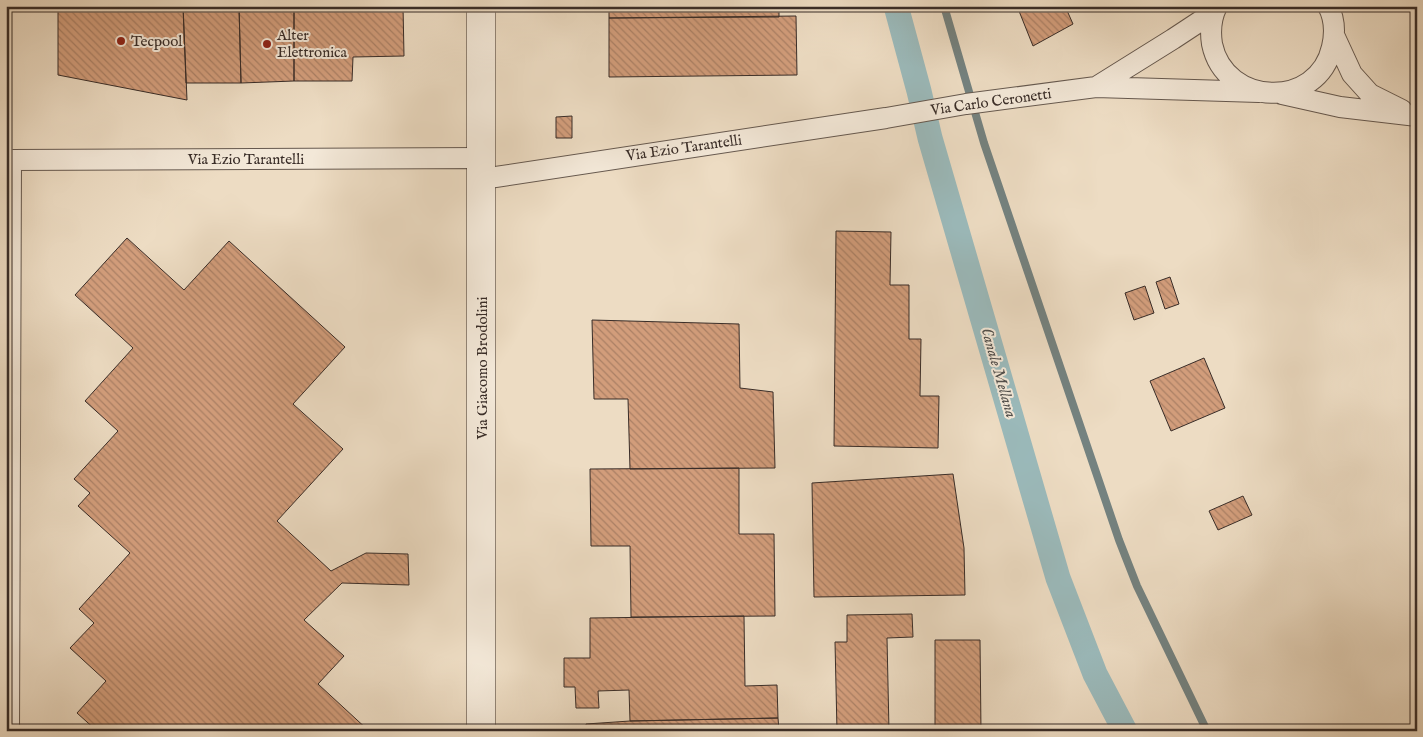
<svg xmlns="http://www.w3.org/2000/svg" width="1423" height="737" viewBox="0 0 1423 737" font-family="'IM FELL English',serif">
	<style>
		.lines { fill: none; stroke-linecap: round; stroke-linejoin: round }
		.stream { stroke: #748280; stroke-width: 8 }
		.canal { stroke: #9bbabb; stroke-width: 25 }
		.building { fill: url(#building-back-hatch); stroke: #392d28 }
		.street-casing { stroke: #66594f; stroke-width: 22 }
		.secondary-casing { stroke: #392d28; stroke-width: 29 }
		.street { stroke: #f3e8d8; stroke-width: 20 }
		.secondary { stroke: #f3e8d8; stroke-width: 28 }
		.poi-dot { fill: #8f2418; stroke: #f3e8d8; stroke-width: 2 }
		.labels { text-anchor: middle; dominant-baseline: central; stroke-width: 4; stroke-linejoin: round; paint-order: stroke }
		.poi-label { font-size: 15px; fill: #392d28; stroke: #f3e8d8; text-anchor: start }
		.street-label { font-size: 15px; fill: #392d28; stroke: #f3e8d8 }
		.water-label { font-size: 16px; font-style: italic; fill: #52504d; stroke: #f3e8d8 }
	</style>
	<defs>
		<pattern id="building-back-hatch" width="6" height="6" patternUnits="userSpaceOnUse" patternTransform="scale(1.25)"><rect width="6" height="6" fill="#d29d7b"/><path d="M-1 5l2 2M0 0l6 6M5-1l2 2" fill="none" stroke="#ab8065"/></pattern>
	</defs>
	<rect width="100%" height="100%" fill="#eddcc3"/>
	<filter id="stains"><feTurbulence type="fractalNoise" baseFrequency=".004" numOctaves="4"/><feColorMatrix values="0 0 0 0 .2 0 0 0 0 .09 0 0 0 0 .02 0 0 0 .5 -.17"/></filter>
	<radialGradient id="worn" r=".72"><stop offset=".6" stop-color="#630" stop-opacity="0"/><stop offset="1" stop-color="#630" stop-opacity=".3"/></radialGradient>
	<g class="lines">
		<!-- stream -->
		<path class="stream" d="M944,6l40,137 135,397 18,46 70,145"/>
		<!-- canal -->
		<path class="canal" d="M896,6l23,85 11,47 128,440 37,96 30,57"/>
	</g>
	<!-- building -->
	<path class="building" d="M58,6h125l4,94 -129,-25z
		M183,6h56l2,77h-55z
		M239,6h55v75l-53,2z
		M294,6h109l1,50 -51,1 -1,24h-58z
		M609,6h170v11l-170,1z
		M1017,6h48l8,18 -40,22z
		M796,16l1,59 -188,2v-59z
		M572,116v22h-16v-21z
		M836,231l55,1 -1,53h19v54h12l-1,57h19l-1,52 -104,-2z
		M127,238l57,52 45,-49 116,106 -52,57 50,45 -66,72 54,50 35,-18 42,1 1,31 -67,-2 -38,37 40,36 -26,28 51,47h-272l-20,-18 29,-32 -36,-33 24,-25 -15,-14 51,-56 -52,-47 12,-13 -16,-14 44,-48 -33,-30 48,-53 -58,-53z
		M1170,277l9,27 -14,5 -9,-27z
		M1145,286l9,27 -20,7 -9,-27z
		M592,320l147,4 1,64 33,4 2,76 -145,1 -2,-70h-34z
		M1204,358l21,50 -54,23 -21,-50z
		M739,468v66h35l1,82 -144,1 -1,-71h-39l-1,-77z
		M953,474l11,74 1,47 -151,2 -2,-114z
		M1243,496l9,19 -34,15 -9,-19z
		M912,614l1,23 -26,1 2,93h-52l-2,-89h12v-27z
		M744,616l1,70 32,-1 1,33 -148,3 -1,-31 -31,1 1,17h-23l-1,-21h-11v-29h26v-40z
		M935,640h45l1,91h-46z
		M778,718l1,13h-193v-7l44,-3z"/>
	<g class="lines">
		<!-- street casing -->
		<g class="street-casing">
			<path id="street" d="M1217,6c-6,12 -7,25 -5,38 13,63 106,66 120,3 3,-13 3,-28 -4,-41
				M1334,35l18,39 18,20 32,16
				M1096,87l77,-48 41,-27
				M1282,94l58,13 77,9
				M482,179l404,-61 80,-14 130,-17 163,5
				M9,731l2,-571 471,-2"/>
		</g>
		<!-- secondary casing -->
		<g class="secondary-casing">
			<path id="secondary" d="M481,6v725"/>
		</g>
		<!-- street -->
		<use href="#street" class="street"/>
		<!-- secondary -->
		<use href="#secondary" class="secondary"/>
	</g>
	<!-- markers -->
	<g class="poi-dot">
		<circle cx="121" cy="41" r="5"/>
		<circle cx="267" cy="44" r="5"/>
	</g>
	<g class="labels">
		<!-- poi labels -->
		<g class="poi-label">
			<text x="277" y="35">Alter<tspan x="277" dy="17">Elettronica</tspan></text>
			<text x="131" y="41">Tecpool</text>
		</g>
		<!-- street labels -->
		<g class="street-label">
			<text transform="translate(991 102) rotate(-8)">Via Carlo Ceronetti</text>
			<text transform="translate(684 148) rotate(-8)">Via Ezio Tarantelli</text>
			<text x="246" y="159">Via Ezio Tarantelli</text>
			<text transform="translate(482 368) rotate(-90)">Via Giacomo Brodolini</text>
		</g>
		<!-- water labels -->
		<g class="water-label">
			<text transform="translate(998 373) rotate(74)">Canale Mellana</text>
		</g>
	</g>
	<!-- margin -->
	<rect width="1423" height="737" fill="none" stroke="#eddcc3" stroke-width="25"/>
	<rect x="8" y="8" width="1408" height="722" fill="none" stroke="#392d28" stroke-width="2.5"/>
	<rect x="12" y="12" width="1398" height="712" fill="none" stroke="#392d28"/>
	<rect width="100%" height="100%" filter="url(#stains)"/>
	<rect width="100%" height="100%" fill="url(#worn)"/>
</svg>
